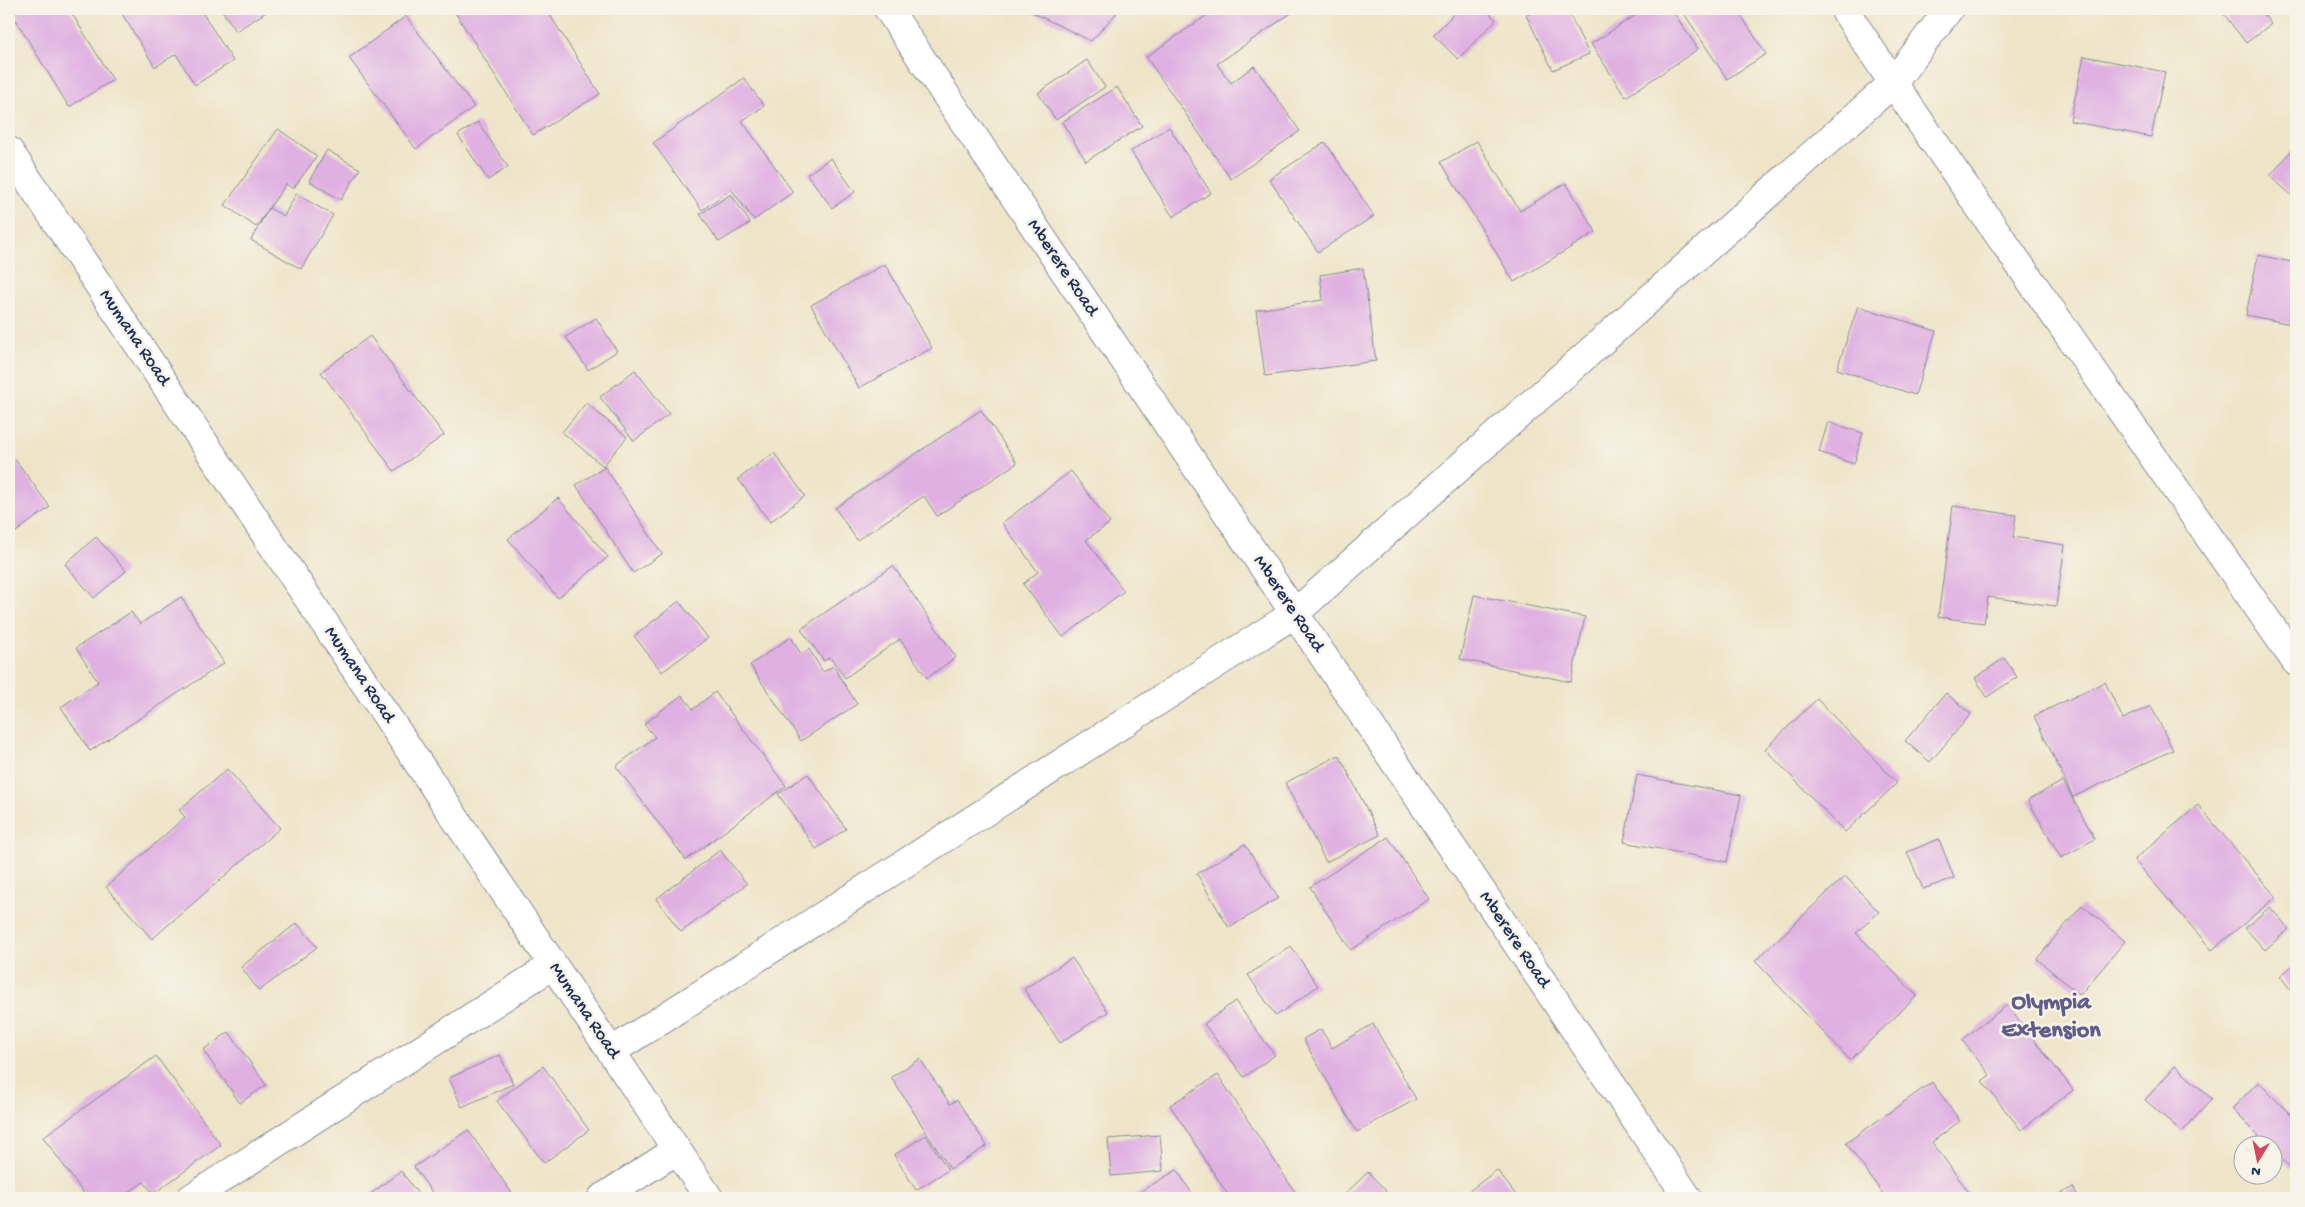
<svg xmlns="http://www.w3.org/2000/svg" width="2305" height="1207" viewBox="0 0 2305 1207" font-family="'Gochi Hand',sans-serif">
	<style>
		.building { fill: #dfb1e2 }
		.lines { fill: none; stroke-linecap: round; stroke-linejoin: round }
		.street-casing { stroke: #848a94; stroke-width: 30 }
		.street { stroke: #fff; stroke-width: 28 }
		.labels { text-anchor: middle; dominant-baseline: central; stroke-width: 5; stroke-linejoin: round; paint-order: stroke }
		.street-label { font-size: 19px; fill: #1b2f5e; stroke: #f7f3e8 }
		.district-label { font-size: 24px; font-weight: bold; fill: #605c8c; stroke: #f7f3e8 }
	</style>
	<rect width="100%" height="100%" fill="#f7f3e8"/>
	<filter id="ink" filterUnits="userSpaceOnUse"><feTurbulence type="fractalNoise" baseFrequency=".02" numOctaves="2"/><feDisplacementMap in="SourceGraphic" scale="10" xChannelSelector="R" yChannelSelector="G"/><feConvolveMatrix kernelMatrix="1 2 1 2 8 2 1 2 1" color-interpolation-filters="sRGB"/></filter>
	<filter id="wash" filterUnits="userSpaceOnUse"><feTurbulence type="fractalNoise" baseFrequency=".0096" numOctaves="4" result="noise"/><feDisplacementMap in="SourceGraphic" scale="20" xChannelSelector="R" yChannelSelector="G"/><feGaussianBlur stdDeviation="1.12" result="paint"/><feColorMatrix in="noise" values="0 0 0 0 0 0 0 0 0 0 0 0 0 0 0 0 0 1.4 0 .05"/><feComposite in="paint" operator="in"/></filter>
	<g filter="url(#wash)">
		<rect width="100%" height="100%" fill="#eee5c9"/>
		<g id="blocks">
			<!-- building -->
			<path class="building" d="M9,9h60l44,71 -44,27z
				M119,9h81l33,52 -38,24 -19,-31 -21,13z
				M221,9h50l-35,22z
				M453,9h93l54,85 -67,41z
				M1025,9h95l-29,32z
				M1216,9h81l-80,55 14,19 23,-17 46,65 -69,48 -85,-122z
				M1459,9h26l11,11 -38,39 -25,-24z
				M1540,9h27l22,45 -36,16 -27,-55z
				M1645,9h26l27,40 -72,48 -35,-53z
				M1681,9h56l29,45 -39,25z
				M2220,9h39l12,15 -25,19z
				M406,16l68,91 -58,42 -67,-91z
				M2084,56l81,16 -14,65 -81,-16z
				M1087,60l18,27 -49,33 -18,-27z
				M744,78l20,28 -22,15 51,71 -39,28 -23,-31 -29,21 -49,-67z
				M1117,87l25,39 -56,35 -24,-39z
				M478,122l30,45 -20,13 -30,-45z
				M1169,127l42,66 -38,24 -42,-66z
				M278,129l39,27 -24,33 -7,-5 -30,43 -31,-22z
				M1477,141l43,70 46,-28 30,49 -82,50 -73,-120z
				M1325,142l49,74 -56,36 -49,-73z
				M2296,145v54l-26,-23z
				M327,150l33,19 -19,31 -32,-19z
				M831,158l24,34 -23,16 -25,-34z
				M296,194l37,21 -32,54 -50,-29 18,-32 15,8z
				M731,194l19,29 -31,19 -19,-28z
				M2258,255l38,8v62l-50,-10z
				M885,264l47,84 -73,40 -48,-83z
				M1363,268l13,93 -111,15 -9,-66 67,-10 -3,-25z
				M1858,306l78,25 -21,64 -78,-26z
				M596,318l21,33 -29,19 -22,-33z
				M370,336l74,99 -50,36 -73,-99z
				M635,370l34,44 -35,27 -34,-44z
				M586,403l41,34 -24,29 -41,-34z
				M981,410l36,53 -80,53 -13,-20 -67,44 -22,-32z
				M1828,422l35,11 -9,31 -35,-12z
				M9,451l41,56 -41,30z
				M774,453l31,43 -35,26 -32,-43z
				M605,467l57,87 -29,19 -57,-88z
				M1071,471l39,52 -24,17 38,51 -61,46 -40,-53 15,-12 -36,-49z
				M558,498l50,59 -50,41 -50,-59z
				M1953,506l63,9 -3,22 52,8 -9,61 -68,-9 -4,26 -46,-6z
				M96,537l30,34 -32,27 -29,-34z
				M893,566l63,91 -29,21 -27,-39 -55,39 -15,-21 -6,4 -23,-32z
				M1474,595l111,22 -14,65 -111,-23z
				M181,597l43,66 -134,88 -29,-44 37,-25 -22,-34 55,-36 9,12z
				M679,601l29,37 -46,34 -28,-36z
				M791,637l10,17 8,-5 14,23 10,-6 24,38 -56,37 -51,-76z
				M2004,658l13,19 -30,20 -12,-19z
				M2105,682l18,37 28,-13 22,44 -100,47 -39,-81z
				M715,692l71,94 -100,74 -70,-94 39,-29 -11,-13 38,-29 11,14z
				M1946,693l25,21 -41,48 -25,-21z
				M1817,699l80,84 -52,49 -80,-83z
				M1339,755l41,80 -54,27 -41,-79z
				M227,769l53,59 -128,111 -46,-52 79,-70 -6,-7z
				M808,774l38,55 -30,20 -38,-55z
				M1637,775l104,20 -14,67 -103,-20z
				M2063,781l32,58 -34,19 -33,-58z
				M2198,805l78,92 -64,53 -78,-90z
				M1388,837l41,62 -78,51 -41,-63z
				M1939,839l15,39 -31,11 -16,-37z
				M1245,844l33,54 -49,30 -32,-54z
				M720,850l27,34 -66,48 -25,-33z
				M1845,876l34,36 -23,21 61,63 -67,64 -95,-99z
				M2082,905l43,36 -45,54 -43,-36z
				M2270,907l19,22 -24,21 -20,-22z
				M297,923l20,24 -58,44 -18,-24z
				M1291,946l27,40 -42,30 -28,-41z
				M1072,958l36,54 -48,31 -36,-54z
				M2296,963v34l-16,-21z
				M1235,1001l40,54 -31,22 -40,-53z
				M2007,1005l66,85 -52,40 -39,-49 8,-6 -28,-35z
				M1373,1024l43,75 -59,33 -54,-93 18,-10 11,19z
				M229,1032l37,53 -26,18 -37,-53z
				M500,1055l13,29 -51,23 -13,-29z
				M156,1056l65,89 -68,49 -9,-12 -24,16h-33l-44,-61z
				M920,1059l30,45 7,-4 30,46 -37,23 -59,-92z
				M543,1066l46,64 -45,33 -47,-62z
				M2175,1066l37,33 -30,33 -37,-32z
				M1218,1075l81,123h-69l-60,-93z
				M1932,1082l28,39 -28,21 41,56h-87l-40,-55z
				M2258,1082l38,38 -1,52 -23,-22v-6h-5l-35,-35z
				M468,1130l47,68h-79l-22,-31z
				M926,1135l22,35 -32,20 -22,-35z
				M1160,1135l3,36 -52,5 -3,-37z
				M1177,1170l18,28h-66z
				M1497,1170l21,28h-58z
				M401,1171l20,27h-56z
				M1368,1172l18,19 -8,7h-37z
				M2073,1187l6,11h-26z"/>
		</g>
	</g>
	<g filter="url(#ink)">
		<use href="#blocks" fill-opacity="0" stroke="#848a94" stroke-width="1"/>
		<g class="lines">
			<!-- street casing -->
			<g class="street-casing">
				<path id="street" d="M888,9l800,1189
					M1844,9l49,74 403,579
					M9,151l700,1047
					M612,1051l682,-437 599,-531 56,-74
					M191,1198l362,-233
					M602,1198l75,-48"/>
			</g>
			<!-- street -->
			<use href="#street" class="street"/>
		</g>
	</g>
	<g class="labels">
		<!-- street labels -->
		<g class="street-label">
			<text transform="translate(1062 268) rotate(56)">Mberere Road</text>
			<text transform="translate(134 338) rotate(56)">Mumana Road</text>
			<text transform="translate(1288 604) rotate(56)">Mberere Road</text>
			<text transform="translate(359 675) rotate(56)">Mumana Road</text>
			<text transform="translate(1514 940) rotate(56)">Mberere Road</text>
			<text transform="translate(584 1011) rotate(56)">Mumana Road</text>
		</g>
		<!-- district labels -->
		<g class="district-label">
			<text x="2051" y="1003">Olympia<tspan x="2051" dy="28">Extension</tspan></text>
		</g>
	</g>
	<!-- margin -->
	<rect width="2305" height="1207" fill="none" stroke="#f7f3e8" stroke-width="30"/>
	<!-- north arrow -->
	<g transform="translate(2258 1160) rotate(190)"><circle r="24" fill="#f7f3e8" stroke="#9fa5b1"/>
	<path d="M0-4L9 19L0 12L-9 19Z" fill="#d1495b"/>
	<text y="-8" font-size="14" font-weight="bold" text-anchor="middle" fill="#1b2f5e">N</text>
	</g>
</svg>
